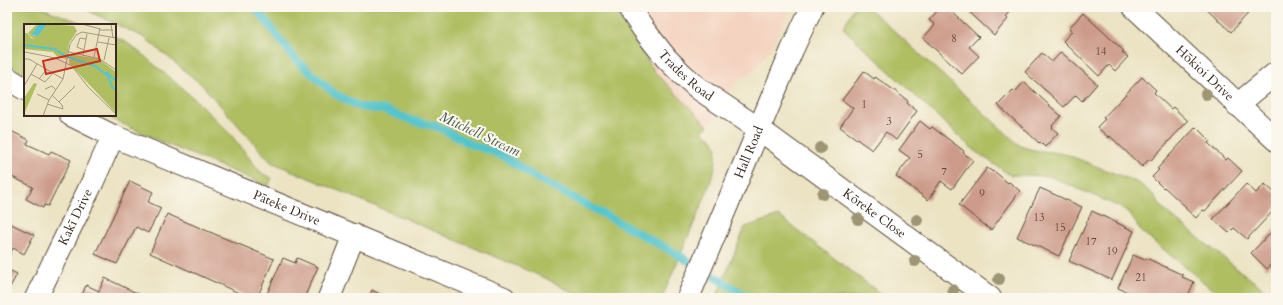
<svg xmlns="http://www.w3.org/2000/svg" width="1283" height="305" viewBox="0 0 1283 305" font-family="Cardo,serif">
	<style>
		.built { fill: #f4d3c0 }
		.green { fill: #aebe61; stroke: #747440 }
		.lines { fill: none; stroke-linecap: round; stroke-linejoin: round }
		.stream { stroke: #57c4cc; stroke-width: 8 }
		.building { fill: #cd9b8a }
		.minor-casing { stroke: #554637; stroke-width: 24 }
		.minor { stroke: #fff; stroke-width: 22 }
		.tree { fill: #9d9573 }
		.labels { text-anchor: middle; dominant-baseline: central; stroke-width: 4; stroke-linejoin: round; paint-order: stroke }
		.number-label { font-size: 11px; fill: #604639 }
		.street-label { font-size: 13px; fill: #3b2a1e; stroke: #fbf7ec }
		.water-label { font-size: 14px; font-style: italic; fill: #435852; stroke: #fbf7ec }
		.inset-river { fill: none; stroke: #57c4cc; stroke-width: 2 }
		.inset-road { fill: none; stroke: #a59980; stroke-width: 1 }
		.view { fill: #c8321e; fill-opacity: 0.15; stroke: #c8321e; stroke-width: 2 }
		.inset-edge { fill: none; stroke: #3b2a1e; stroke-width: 2 }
	</style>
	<rect width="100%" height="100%" fill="#fbf7ec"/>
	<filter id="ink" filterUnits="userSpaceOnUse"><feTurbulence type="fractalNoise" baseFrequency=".025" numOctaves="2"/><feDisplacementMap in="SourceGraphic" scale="8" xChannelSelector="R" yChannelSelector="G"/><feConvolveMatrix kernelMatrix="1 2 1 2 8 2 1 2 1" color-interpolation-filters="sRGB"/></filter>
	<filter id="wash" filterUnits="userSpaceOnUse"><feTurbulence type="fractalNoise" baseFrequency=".012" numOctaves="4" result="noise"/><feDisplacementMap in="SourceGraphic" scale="16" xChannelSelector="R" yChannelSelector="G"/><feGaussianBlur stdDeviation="0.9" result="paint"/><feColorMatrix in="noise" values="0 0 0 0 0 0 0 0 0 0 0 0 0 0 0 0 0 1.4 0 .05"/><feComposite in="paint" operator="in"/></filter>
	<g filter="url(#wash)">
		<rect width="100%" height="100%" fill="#ebe3c2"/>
		<!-- built -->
		<path class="built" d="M612,7h179l-19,39 -19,26 -16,9 -29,45 -53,-54z"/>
		<!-- green -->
		<path class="green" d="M7,7h32l48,18h-62v50l-18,-12z
			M80,7h532l43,65 53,54 -6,5 11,9 4,7 -2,21 -9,27 -44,103h-79l-40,-21 -272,-115 -69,-77 -57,-47z
			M854,7h14l151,138c15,8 32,5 49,10l68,27 8,5 9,8 11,15 11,9 65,52 28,21 8,4v2h-53l-81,-66 -14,-20 -6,-4 -73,-32 -39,-1 -32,-22 -11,-9 -124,-116z
			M115,37l11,5 17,13 55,47 33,33 27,34 5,5 9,4 -3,7h-3l-102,-42 -61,-28h12z
			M779,216l107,82h-170l29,-71z"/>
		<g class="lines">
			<!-- stream -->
			<path class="stream" d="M255,7l40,52 40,35 25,13 24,3 30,11 24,6 34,18 19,6 14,6 28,19 135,73 82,49"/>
		</g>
		<g id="blocks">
			<!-- building -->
			<path class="building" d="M941,7h6l32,30 -10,10 10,9 -17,18 -39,-36 12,-13 -6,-5z
				M964,7h50l-8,10 2,2 -14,16z
				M1204,7h50l-23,25z
				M1083,13l41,38 -2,1 6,5 -13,14 -6,-6 -10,11 -36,-35 9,-10 -3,-3z
				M1061,52l36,32 -15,17 -6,-6 -12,12 -39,-35 17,-19 10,9z
				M864,71l10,8 1,-2 16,11 17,13 -1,2 10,8 -21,29 -10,-8 -14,18 -32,-23 13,-19 -11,-8z
				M1142,77l14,13 -2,3 17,16 2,-2 15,14 -38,40 -1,-2 -7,8 -32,-31 -1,2 -12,-11 8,-8 -2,-1z
				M1024,82l37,34 -9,10 1,1 -1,1 6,5 -13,14 -5,-5 -1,1 -41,-38 15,-15 2,2z
				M920,121l10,8 2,-2 32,24 -1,2 10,7 -21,29 -11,-8 -13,19 -32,-24 14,-18 -11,-8z
				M1196,127l14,14 -2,2 18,17 2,-2 14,13 -37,40 -2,-1 -7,8 -11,-10 1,-1 -22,-20 -1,1 -11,-11 7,-7 -2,-1z
				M9,130l20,10 -2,4 22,10 2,-3 20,9 -23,46 -4,-1 -1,3 -17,-9 7,-12 -23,-11 -3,5v-48z
				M987,168l6,4 1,-1 14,12 1,-1 11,9 -29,39 -32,-25z
				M130,181l23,11 -5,10 13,6 -13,25 -12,-6 -19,37 -22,-10z
				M1246,184l10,9 9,-9 11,10v14l-29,31 -13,-11 -5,5 -16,-14z
				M1040,188l42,19 -23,49 -42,-19z
				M1092,211l42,20 -22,49 -43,-19z
				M167,214l107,45 -17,39h-7l-100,-45z
				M7,222l27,13 -10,19 -11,-6 -6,13z
				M1276,227v39l-4,-3 -5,6 -16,-16z
				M1133,255l12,5 1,-2 37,17 -1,2 12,5 -7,16h-59l2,-5 -12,-5z
				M283,258l12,5 2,-5 21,9 -14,31h-39z
				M7,269l10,5 -10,19z
				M105,278l42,20h-66l5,-13 13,6z
				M372,290l15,8h-18z"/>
		</g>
	</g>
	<g filter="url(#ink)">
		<use href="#blocks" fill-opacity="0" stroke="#554637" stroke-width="1"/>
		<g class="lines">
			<!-- minor casing -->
			<g class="minor-casing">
				<g id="minor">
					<path id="s1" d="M628,7l16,23 22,28 16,16 17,15 60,40 231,169"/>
					<path id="s2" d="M1134,7l142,133"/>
					<path d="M7,78l18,11"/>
					<path d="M1237,105l39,-32"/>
					<path id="s3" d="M71,115l42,21 391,162"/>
					<path id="s4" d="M36,298l57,-117 20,-45"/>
					<path d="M329,298l25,-63"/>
					<path id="s5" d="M688,298l104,-248 20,-43"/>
				</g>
			</g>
			<!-- minor -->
			<use href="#minor" class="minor"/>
		</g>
		<!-- trees -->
		<g class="tree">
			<circle cx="1206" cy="94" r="6"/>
			<circle cx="820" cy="148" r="6"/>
			<circle cx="823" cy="194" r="6"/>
			<circle cx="858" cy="219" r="6"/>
			<circle cx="917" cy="220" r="6"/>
			<circle cx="915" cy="261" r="6"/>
			<circle cx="999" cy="279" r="6"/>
			<circle cx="953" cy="290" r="6"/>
		</g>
	</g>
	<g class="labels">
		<!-- number labels -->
		<g class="number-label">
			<text x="954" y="38">8</text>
			<text x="1101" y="51">14</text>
			<text x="864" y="104">1</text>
			<text x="889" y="121">3</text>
			<text x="920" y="154">5</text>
			<text x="944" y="171">7</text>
			<text x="982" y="193">9</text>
			<text x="1039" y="217">13</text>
			<text x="1060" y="227">15</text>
			<text x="1091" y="241">17</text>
			<text x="1112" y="251">19</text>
			<text x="1141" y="277">21</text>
		</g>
		<!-- street labels -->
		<g class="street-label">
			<text stroke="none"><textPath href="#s1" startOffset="90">Trades Road</textPath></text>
			<text stroke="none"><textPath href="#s2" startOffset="97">Hōkioi Drive</textPath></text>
			<text stroke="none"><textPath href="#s5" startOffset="158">Hall Road</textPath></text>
			<text stroke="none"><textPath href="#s3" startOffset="235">Pāteke Drive</textPath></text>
			<text stroke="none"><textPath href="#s1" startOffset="324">Kōreke Close</textPath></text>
			<text stroke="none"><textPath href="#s4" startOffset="90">Kakī Drive</textPath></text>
		</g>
		<!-- water labels -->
		<g class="water-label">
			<text transform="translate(480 134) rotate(25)">Mitchell Stream</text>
		</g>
	</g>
	<!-- overview -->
	<g transform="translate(24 24)">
		<rect width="92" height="92" fill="#ebe3c2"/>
		<path d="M13,0h2l-8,11 5,1 -1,-3 6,-2 6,-7 27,2 3,5 -8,12 -2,16 -9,-2 -5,-5 -29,-3v-16h3l4,5 5,1 -5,-2 -3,-4zM46,30l29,5 17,13v41l-47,-50zM10,59l3,1 -13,30v-16z" fill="#aebe61"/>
		<path d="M15,0h8l-9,12 -7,-1z" fill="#57c4cc"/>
		<path class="inset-river" d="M0,21l31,4 10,7 30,10 13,10 4,11 4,3M82,48l10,9"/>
		<path class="inset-road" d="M58,0l18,5M87,0l2,14M76,6h13M74,18l18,3M60,26l-7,-3 3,-9 6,1M1,28l30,6 17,8 16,21 28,27M45,28l31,7 16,11M59,31l4,-21M70,33l6,-29M0,35h5l34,20M80,36l5,-22M7,50l14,8 8,-9M15,55l8,-10M0,62l13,-22M21,65l7,-3 4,4M13,70l12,6M35,78l16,-16M23,80l16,5 -1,-4 -10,-10M19,92l6,-16 14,-21 7,-35 6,-9 6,-3 34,6"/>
		<path class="view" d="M73,25l3,12 -54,13 -3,-13z"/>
		<rect width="92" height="92" class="inset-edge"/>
	</g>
	<!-- margin -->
	<rect width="1283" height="305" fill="none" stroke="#fbf7ec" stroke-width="24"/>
</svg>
